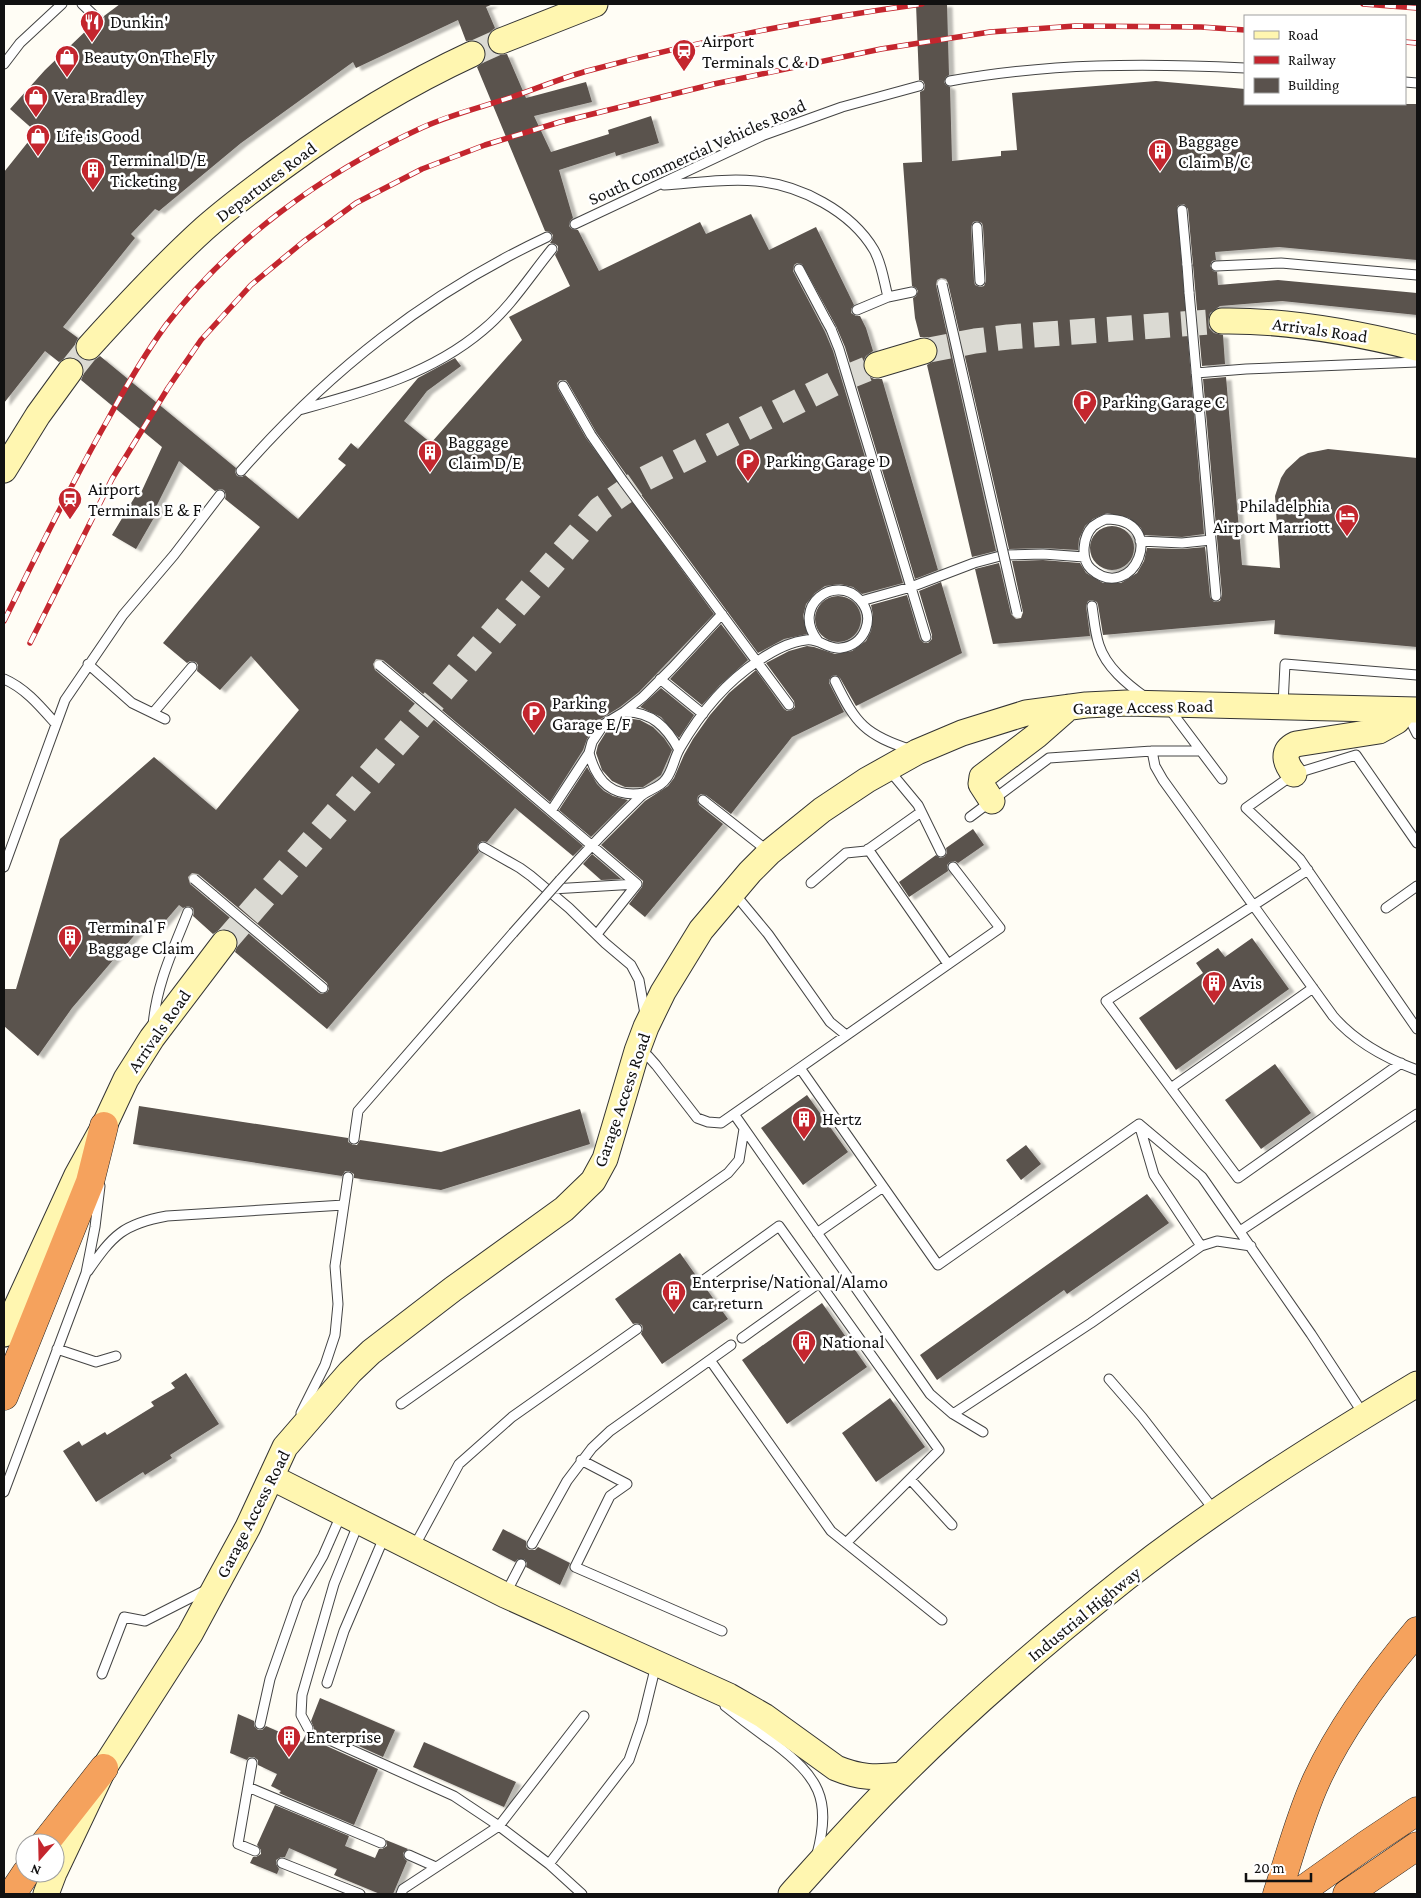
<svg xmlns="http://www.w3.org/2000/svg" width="1421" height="1898" viewBox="0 0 1421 1898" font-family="'Crimson Pro',serif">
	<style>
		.building { fill: #5a524d; fill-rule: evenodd; filter: url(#shadow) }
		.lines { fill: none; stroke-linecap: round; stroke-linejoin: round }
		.secondary-tunnel { stroke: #dbdad3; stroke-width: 25; stroke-dasharray: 25 12; stroke-linecap: butt }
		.lane-casing { stroke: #444; stroke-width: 11 }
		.secondary-casing { stroke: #333; stroke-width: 27 }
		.highway-casing { stroke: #222; stroke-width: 29 }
		.lane { stroke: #fff; stroke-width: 9 }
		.secondary { stroke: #fff6b0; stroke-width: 25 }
		.highway { stroke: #f5a25d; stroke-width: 28 }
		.rail-casing { stroke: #c4262e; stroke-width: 5.5 }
		.rail { stroke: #fff; stroke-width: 4; stroke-dasharray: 11; stroke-linecap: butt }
		.lane-bridge-casing { stroke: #444; stroke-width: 11; stroke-linecap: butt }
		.lane-bridge { stroke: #fff; stroke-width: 9 }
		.labels { text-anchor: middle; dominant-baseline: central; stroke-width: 5; stroke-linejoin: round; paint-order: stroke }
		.poi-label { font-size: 18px; fill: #111; stroke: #fff; text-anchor: start }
		.street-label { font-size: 18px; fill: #111; stroke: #fff }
	</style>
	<defs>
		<filter id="shadow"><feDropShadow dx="5.5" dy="3" stdDeviation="1" flood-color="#0004"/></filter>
	</defs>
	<rect width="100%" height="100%" fill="#fffdf5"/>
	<!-- building -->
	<path class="building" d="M120,4h373l-7,3 9,21 -5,4 -3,6 1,8 4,6 6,3 9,-1 19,44 60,-16 6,20 -58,14 17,36 58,-18 -1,-4 43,-14 8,27 -43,13 -1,-4 -56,18 14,48 -3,3 -1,5 3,3 6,1 21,41 101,-49 6,12 45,-20 18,36 47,-23 38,78 -3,4v4l5,3h4l6,12 7,23 -7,5 -3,6v7l5,7 6,3h8l56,191 -23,9 -70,-232 -9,-21 -34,-62 -5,-1 -3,2 -1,6 32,61 8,19 70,232 -41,11 -9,-7 -13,-3 -15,2 -10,7 -9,11 -3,12 4,18 -23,5 -26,14 -130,-176 -32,-45 -28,-49 -2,-3h-6l-3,3 1,6 28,49 128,176 -75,78 -19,15 -21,13 -12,19 -4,11 -33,52 -167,-142 -7,-1 -3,5 2,6 208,176 -10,10 -58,-48 -28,34 -5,-1 -4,3 -1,4 2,4 -152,177 -92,-77 3,-8 -1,-6 -4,-6 -8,-3 -6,1 -6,4 -20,-18 1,-4 -1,-4 -5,-2 -5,2 -4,-3 -19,22 -10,-10 -78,91 -34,48 -34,-30v-37h12l44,-150 94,-82 62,53 83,-100 -48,-54 -31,34 -23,-19 1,-6 -2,-3 -6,-1 -3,2 -24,-20 97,-116 -35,-28 1,-4 -2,-5 -4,-1 -5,2 -36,-30 -23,46 3,2 -23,40 -24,-14 24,-40 3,2 23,-50 -81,-67 3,-7 -1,-7 -4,-6 -7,-3 -7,1 -6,4 -14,-11 -41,52v-231l32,-40 -26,-23 35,-39 47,-45h11l2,-4 -1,-5zM458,20l8,21 8,-1 6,2 5,6 1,7 -2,7 -7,5 68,164 5,1 3,3 -1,5 -2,3 5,1 3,2v4l-3,5 15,31 -61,31 13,23 -91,103 -27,-22 23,-30 34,-25 -6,-8 -37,20 -60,71 -7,-6 -13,16 8,6 -48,54 -53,-44 -3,2 -5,-1 -2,-4 1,-4 -136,-112 -7,5h-7l-6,-3 -5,-7v-7l3,-6 -15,-11 72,-89 -4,-4 24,-25 4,2 82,-68 112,-81 3,6zM192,873l6,1 129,109 2,6 -2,3 -5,2 -3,-1 -129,-109 -2,-7z
		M916,4h31l2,71 -3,2 -2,5 2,3 4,2 2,74 49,-5v-5l16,-1 -5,-57 144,-12 89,8v15h172v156l-138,-13 -64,5 1,8 -4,1 -2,5 3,5 4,1 1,13 60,-5 139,13v22l-135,-14 -62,5 -10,7 -2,8 1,7 5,5 9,2 2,29 -23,2 -14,-157 -4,-5 -5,1 -2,2 27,327 -22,3 -38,-2 -3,-7 -12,-10 -22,-5 -14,6 -8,7 -6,13 -1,11 -35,-2 -34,1 -61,-266 -2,-4 -5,-1 -4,2 -1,5 60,266 -24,6 -45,-192 8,-5 3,-6v-7l-5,-7 -6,-3h-7l-5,-19 -2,-20 3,-2 2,-5 -2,-3 -4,-2 -9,-123 19,-1 -2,-70 4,-2 1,-5 -2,-4 -4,-1zM977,221l5,2 1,4 3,54 -2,5 -4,1 -5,-2 -1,-4 -3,-54 2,-5z
		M1226,377l16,188 38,3 -5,-72 6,-18 5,-8 14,-13 8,-4 20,-4 89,9v189l-143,-13 1,-14 -172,15 -5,-30 -1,-3 -5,-2 -4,1 -2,5 4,30 -97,8 -18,-75 24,-6 12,51 5,5 5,-1 2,-6 -11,-51 31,-1 37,3 6,10 17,10h18l16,-10 7,-12 3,-13 35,1 23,-2 5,50 4,5 6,-1 2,-6 -19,-216z
		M1090 548a22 22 0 1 1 44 0a22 22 0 1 1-44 0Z
		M941,582l21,71 -106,53 -16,-28 -4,-3 -4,1 -3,4v3l15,29 -52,25 -61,77 -25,-19 -5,-1 -3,2 -1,4 2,5 24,19 -78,93 -16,-13 13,-17 1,-6 -42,-36 44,-44 23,-15 6,-8 10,-23 9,-16 17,-24 19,-22 27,-23 28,39 3,2 5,-1 3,-3 -1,-6 -28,-38 23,-12 18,-5 7,1 21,7 17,-3 14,-10 5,-10 2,-16 -2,-10 36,-10 13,44 4,4h4l4,-4v-4l-13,-44z
		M815 619a23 23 0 1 1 46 0a23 23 0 1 1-46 0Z
		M721,624l27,36 -28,25 -18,20 -32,-26z
		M661,688l33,27 -15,23 -18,-21 -21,-10z
		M626,718l14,2 13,7 11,11 8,12 -11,25 -18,12h-18l-13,-6 -10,-11 -6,-17 2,-8 10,-16z
		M587,767l10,17 7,7 9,5 15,4 -37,37 -32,-27z
		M973,829l11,16 -26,18 -3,-2 -5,1 -3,3 1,6 -39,26 -10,-15 37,-27 4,3 4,-1 3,-4 -1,-5z
		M592,854l29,25 -20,1 -18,-16z
		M1252,938l37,51 -113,81 -37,-52 64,-45 -7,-10 22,-15 7,9z
		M1275,1064l36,49 -50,36 -36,-49z
		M807,1095l41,57 -45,33 -42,-57z
		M139,1106l209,32v4l5,3h4l3,-5 81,12 139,-43 10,35 -149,46 -87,-12v-4l-5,-3h-4l-3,5 -209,-32z
		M1026,1145l15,19 -20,16 -15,-20z
		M1147,1194l22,29 -102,71 -3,-4 -127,90 -17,-25z
		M680,1253l17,24 -2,3 1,5 3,3 6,-1 23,32 -66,45 -21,-30 2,-5 -1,-4 -5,-2 -4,1 -18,-25z
		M822,1303l45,64 -80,57 -45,-64z
		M186,1373l33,51 -49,31 2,3 -27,17 -2,-3 -47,30 -33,-51 16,-10 3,5 23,-14 2,3 47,-29 -3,-4 24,-14 -4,-5z
		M890,1398l35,49 -49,35 -34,-49z
		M503,1529l23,12v6l3,3h6l3,-3 32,16 -10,22 -34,-18 1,-4 -3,-4h-6l-3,3 -23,-12z
		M320,1698l75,32 -12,27 -55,-25 -6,1 -3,3 1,5 2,3 56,25 -24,56 -75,-32 2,-2 -10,-5 6,-12 -19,-9v-5l-4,-3h-5l-2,3 -17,-7 8,-39 16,7v5l4,4h4l4,-4 36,16 4,-8h4l4,-3v-3l-3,-7z
		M424,1742l92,40 -12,25 -91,-40z
		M275,1805l74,31 -4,10 30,12 4,-9h3l5,-3 -1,-6 22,9 -5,4 1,5 3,3 -14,33h-13l-46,-19 3,-6 -48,-21 -4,9h-4l-5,3v4l3,5 -2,5 -27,-11 3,-6h3l5,-3v-4l-4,-5z"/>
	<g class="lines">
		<!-- secondary-tunnel -->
		<path class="secondary-tunnel" d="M472,54l29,-13
			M924,351l51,-10 33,-4 214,-16
			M70,371l19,-24
			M224,943l376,-434 40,-28 205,-103 32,-13"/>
		<!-- lane casing -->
		<g class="lane-casing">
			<path id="lane" d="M82,4l17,16
				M4,64l16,-21 42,-39
				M950,81c97,-18 197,-18 295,-13
				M1405,82l12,1
				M664,185c30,-2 62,-7 92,-4 44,4 95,30 118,69 8,14 10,32 14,47
				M1182,210l5,55
				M575,224l189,-89 78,-28 77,-21
				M977,227l3,54
				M1216,266l65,-3 136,12
				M799,269l27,51
				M1189,292l27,304
				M857,310l31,-13 24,-5
				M831,329l8,20 87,288
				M1196,373l50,-4 171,-7
				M563,386l28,49 32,46 166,224
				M299,410c65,-18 131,-35 184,-80 27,-22 47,-54 69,-81
				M241,471c88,-100 185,-177 306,-234
				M1106,519c65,0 27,87 -15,50 -11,-10 -8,-33 2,-43 4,-3 8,-5 13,-7z
				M1140,541l42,2 29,-3
				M861,601l50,-14 63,-24 30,-8 39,-1 41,3
				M1092,606c2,13 3,27 7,39 7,22 28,39 46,52
				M88,664l44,39 33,16
				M4,679c21,9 36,27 51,44
				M660,679l43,35
				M835,681c21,43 30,54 77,69
				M404,686l233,198
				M1283,705l2,-41 132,11
				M1168,707l54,72
				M624,712c27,-1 43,15 55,38
				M1406,712l11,22
				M153,713l39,-46
				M1152,751l3,15 8,14 170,236c22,26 52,42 84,54
				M589,753c8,30 24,45 55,40
				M889,770l29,35 23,47
				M703,800l66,52
				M551,811l38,-58 3,-11 12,-18 20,-12 19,-15 29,-29 50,-54
				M970,817l79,-59 103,-7h49
				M1417,843l-61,-88 -62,19 -48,34 54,51 117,170
				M483,847l37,21 11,8 38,32 36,35 26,22 8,15 6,34
				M868,849l80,115
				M4,867l61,-167 58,-85 51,-60 46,-60
				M1308,870l-202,131 132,177 163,-115
				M560,880c26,-29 53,-57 81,-84 8,-7 19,-8 25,-17 7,-9 8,-21 14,-31 19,-33 46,-66 78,-87 13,-9 31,-19 48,-21 13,-2 22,10 35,8 24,-3 35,-30 19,-48 -25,-27 -70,6 -42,41
				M811,883l35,-30 20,-2 55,-39
				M552,889l85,-5
				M734,893l34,41 62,88 16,13
				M213,895l110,93
				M1386,908l31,-22
				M597,934l40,-50
				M153,1026c3,-41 20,-76 35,-114
				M640,1052l8,4 8,9 41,53 11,4 13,1 279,-195 -47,-61
				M800,1068l138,197 201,-141
				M1171,1088l142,-100
				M734,1114l196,280 23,20 30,18
				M1139,1124l63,53 109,157 53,81
				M1139,1124l15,51 47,71
				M354,1139l4,-28 155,-178
				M1240,1231l177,-117
				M817,1233l66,-46
				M88,1271c25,-36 35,-47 79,-55l177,-11
				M701,1282l78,-56 160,224 -93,93
				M742,1338l77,-55
				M57,1349l39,13 20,-6
				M710,1360l121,171 111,89
				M1109,1379l33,38 72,93
				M401,1404l327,-231 11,-13 5,-31
				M301,1413l24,-48 10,-30 3,-31 -3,-38 13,-89
				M953,1414l138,-91 110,-77 16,-5 34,5
				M581,1460l46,24 -17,12 -35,71 147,64
				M910,1479l42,46
				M4,1492l82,-219 9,-46 5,-41
				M532,1544l35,-63 25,-33 18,-17 121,-86
				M414,1547l45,-83 53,-47 125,-88
				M506,1593l15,-29
				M102,1674l22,-57 21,4 61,-31
				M327,1683l17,-52 41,-96
				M725,1706c16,13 32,25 49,37 44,34 58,55 43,111
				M260,1724l10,-45 28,-80 25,-43 18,-41
				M308,1728l-7,-13 1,-20 32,-111 25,-62
				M325,1738l129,58 45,30 50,38 33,30
				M252,1763l-14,81 17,7
				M248,1787l133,56
				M409,1855l27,12
				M282,1863l78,31
				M549,1864l80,-104 13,-38 14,-57
				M401,1894l2,-5 96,-63 85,-110"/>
		</g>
		<!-- secondary casing -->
		<g class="secondary-casing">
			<path id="secondary" d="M501,41l94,-37
				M1222,321c66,-1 131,11 195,27
				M89,347c37,-41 75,-82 116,-119 25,-22 52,-42 78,-61 60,-44 122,-82 189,-113
				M877,365l47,-14
				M4,470l34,-55 32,-44
				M1294,774c-9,-11 -13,-23 2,-30l83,-13 18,-10 8,-11
				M992,801l-11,-17 1,-7 54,-41 33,-29
				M4,1334l73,-159 27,-49 22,-47 26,-41 72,-95
				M271,1477l234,118 224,101 35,20 72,52c24,10 40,10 65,7
				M55,1871l49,-103 86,-134 27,-50 31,-57 37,-80 65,-75 21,-20 82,-63 111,-80 29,-28 12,-22 32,-108 9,-24 17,-35 38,-62 49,-58 20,-20 52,-42 45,-30 50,-28 45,-19 64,-20 60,-8 41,-2 290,7
				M46,1894l8,-21
				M791,1894c36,-40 72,-81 111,-119 70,-70 146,-135 224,-197 92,-72 191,-134 291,-194"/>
		</g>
		<!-- highway casing -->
		<g class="highway-casing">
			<path id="highway" d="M4,1396l86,-214 14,-56
				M45,1843l59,-75
				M12,1894l14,-21
				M1277,1894c13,-38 23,-79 40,-115 25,-54 62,-103 100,-148
				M1297,1894l69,-49 51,-34
				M1347,1894l70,-48"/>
		</g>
		<!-- lane -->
		<use href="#lane" class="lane"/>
		<!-- secondary -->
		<use href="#secondary" class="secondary"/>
		<!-- highway -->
		<use href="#highway" class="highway"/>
		<!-- rail casing -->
		<g class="rail-casing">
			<path id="rail" d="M1363,4l54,4
				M1405,42l12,1
				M4,621c33,-67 66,-135 103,-200 18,-33 37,-66 59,-96 64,-84 156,-151 251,-195 28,-14 65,-23 95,-33 26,-9 52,-20 79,-27 108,-29 220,-51 331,-66
				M30,643l82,-164 56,-91 33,-48 50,-55 52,-43 53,-39 66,-34 63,-24 75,-23 154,-38 167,-35 109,-17 85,-6 126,1 44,3"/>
		</g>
		<!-- rail -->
		<use href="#rail" class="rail"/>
		<!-- lane-bridge casing -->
		<g class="lane-bridge-casing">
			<path id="lane-bridge" d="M1187,265l2,27
				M942,284l75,329
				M826,320l5,9
				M379,665l25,21
				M194,879l19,16
				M513,933l47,-53"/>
		</g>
		<!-- lane-bridge -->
		<use href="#lane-bridge" class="lane-bridge"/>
	</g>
	<!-- icons -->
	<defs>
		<g id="restaurant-pin" transform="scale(1.25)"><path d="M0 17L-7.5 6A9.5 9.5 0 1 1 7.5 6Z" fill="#c4262e" stroke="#fff"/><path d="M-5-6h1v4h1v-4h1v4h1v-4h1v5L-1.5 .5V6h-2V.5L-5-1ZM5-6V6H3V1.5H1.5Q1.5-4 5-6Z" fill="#fff"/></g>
		<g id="station-pin" transform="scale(1.25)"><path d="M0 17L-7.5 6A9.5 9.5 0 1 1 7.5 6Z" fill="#c4262e" stroke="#fff"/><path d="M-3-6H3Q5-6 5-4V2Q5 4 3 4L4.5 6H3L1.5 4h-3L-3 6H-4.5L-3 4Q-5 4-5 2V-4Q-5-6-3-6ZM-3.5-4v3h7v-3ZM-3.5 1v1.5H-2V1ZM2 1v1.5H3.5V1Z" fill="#fff"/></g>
		<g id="shop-pin" transform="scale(1.25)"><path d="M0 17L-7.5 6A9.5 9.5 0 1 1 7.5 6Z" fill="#c4262e" stroke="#fff"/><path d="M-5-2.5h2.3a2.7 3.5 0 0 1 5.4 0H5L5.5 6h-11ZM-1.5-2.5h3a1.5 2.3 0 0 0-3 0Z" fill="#fff"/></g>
		<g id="building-pin" transform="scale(1.25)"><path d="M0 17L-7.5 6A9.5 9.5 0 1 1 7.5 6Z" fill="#c4262e" stroke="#fff"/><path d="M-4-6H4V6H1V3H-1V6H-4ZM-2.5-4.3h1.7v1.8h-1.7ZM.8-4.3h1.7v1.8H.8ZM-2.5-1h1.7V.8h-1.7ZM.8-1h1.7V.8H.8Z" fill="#fff"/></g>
		<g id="parking-pin" transform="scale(1.25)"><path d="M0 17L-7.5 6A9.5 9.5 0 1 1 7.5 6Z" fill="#c4262e" stroke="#fff"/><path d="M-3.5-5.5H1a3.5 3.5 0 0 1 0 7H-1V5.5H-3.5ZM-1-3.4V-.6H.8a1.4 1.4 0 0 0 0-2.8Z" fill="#fff"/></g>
		<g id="hotel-pin" transform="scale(1.25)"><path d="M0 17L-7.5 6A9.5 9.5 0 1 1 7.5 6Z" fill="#c4262e" stroke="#fff"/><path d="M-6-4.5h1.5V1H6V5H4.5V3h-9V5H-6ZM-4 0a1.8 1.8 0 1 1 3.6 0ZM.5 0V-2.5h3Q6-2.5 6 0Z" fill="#fff"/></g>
	</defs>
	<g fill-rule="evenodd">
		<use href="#restaurant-pin" x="92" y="22"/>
		<use href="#station-pin" x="684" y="51"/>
		<use href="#shop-pin" x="67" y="57"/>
		<use href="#shop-pin" x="36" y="97"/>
		<use href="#shop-pin" x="38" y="136"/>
		<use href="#building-pin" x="1160" y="151"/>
		<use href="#building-pin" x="93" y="170"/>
		<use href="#parking-pin" x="1085" y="402"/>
		<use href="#building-pin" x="430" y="452"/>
		<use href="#parking-pin" x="748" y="461"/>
		<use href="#station-pin" x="70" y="499"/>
		<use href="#hotel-pin" x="1347" y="516"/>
		<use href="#parking-pin" x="534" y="713"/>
		<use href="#building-pin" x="70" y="937"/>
		<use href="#building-pin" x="1214" y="983"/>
		<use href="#building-pin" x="804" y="1119"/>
		<use href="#building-pin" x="674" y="1292"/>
		<use href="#building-pin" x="804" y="1342"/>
		<use href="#building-pin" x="289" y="1737"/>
	</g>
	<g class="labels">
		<!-- poi labels -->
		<g class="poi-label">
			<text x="110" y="22">Dunkin'</text>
			<text x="702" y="41">Airport<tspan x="702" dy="21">Terminals C &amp; D</tspan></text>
			<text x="84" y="57">Beauty On The Fly</text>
			<text x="54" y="97">Vera Bradley</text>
			<text x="56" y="136">Life is Good</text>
			<text x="1178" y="141">Baggage<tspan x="1178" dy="21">Claim B/C</tspan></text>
			<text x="110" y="160">Terminal D/E<tspan x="110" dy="21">Ticketing</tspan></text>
			<text x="1102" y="402">Parking Garage C</text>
			<text x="448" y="442">Baggage<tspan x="448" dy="21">Claim D/E</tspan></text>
			<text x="766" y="461">Parking Garage D</text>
			<text x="88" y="489">Airport<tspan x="88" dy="21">Terminals E &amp; F</tspan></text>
			<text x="1330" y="506" text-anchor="end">Philadelphia<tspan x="1330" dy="21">Airport Marriott</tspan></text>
			<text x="552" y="703">Parking<tspan x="552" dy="21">Garage E/F</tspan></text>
			<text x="88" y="927">Terminal F<tspan x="88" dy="21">Baggage Claim</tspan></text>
			<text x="1232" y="983">Avis</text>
			<text x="822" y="1119">Hertz</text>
			<text x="692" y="1282">Enterprise/National/Alamo<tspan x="692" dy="21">car return</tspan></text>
			<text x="822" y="1342">National</text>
			<text x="306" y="1737">Enterprise</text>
		</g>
		<!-- street labels -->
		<g class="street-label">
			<text transform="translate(697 152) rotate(-24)">South Commercial Vehicles Road</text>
			<text transform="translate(266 182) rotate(-37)">Departures Road</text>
			<text transform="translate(1320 330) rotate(8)">Arrivals Road</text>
			<text transform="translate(1143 707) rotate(-1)">Garage Access Road</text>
			<text transform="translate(159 1031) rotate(-55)">Arrivals Road</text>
			<text transform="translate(622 1100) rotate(-71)">Garage Access Road</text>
			<text transform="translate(253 1514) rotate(-63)">Garage Access Road</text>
			<text transform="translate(1084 1614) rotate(-39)">Industrial Highway</text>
		</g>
	</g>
	<!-- border -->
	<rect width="1421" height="1898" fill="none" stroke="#111111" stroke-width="10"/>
	<!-- legend -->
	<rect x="1244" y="15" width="162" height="90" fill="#ffffff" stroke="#a0a0a0"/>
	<rect x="1254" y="31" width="25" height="8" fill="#fff6b0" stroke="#a0a0a0"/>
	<text x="1288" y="40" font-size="15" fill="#111111">Road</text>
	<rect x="1254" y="56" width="25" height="8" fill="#c4262e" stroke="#a0a0a0"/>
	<text x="1288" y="65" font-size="15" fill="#111111">Railway</text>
	<rect x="1254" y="78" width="25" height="15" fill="#5a524d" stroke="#a0a0a0"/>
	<text x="1288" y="90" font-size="15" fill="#111111">Building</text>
	<!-- north arrow -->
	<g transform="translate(40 1858) rotate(200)"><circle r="24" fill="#ffffff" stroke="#a0a0a0"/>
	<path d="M0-4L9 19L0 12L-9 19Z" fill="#c4262e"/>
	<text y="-8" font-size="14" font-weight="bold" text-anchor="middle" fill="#111111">N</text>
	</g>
	<!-- scale -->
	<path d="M1246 1873v8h65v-8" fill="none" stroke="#111111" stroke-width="2.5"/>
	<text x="1254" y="1873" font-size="15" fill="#111111" stroke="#ffffff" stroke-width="4" paint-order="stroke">20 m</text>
</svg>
